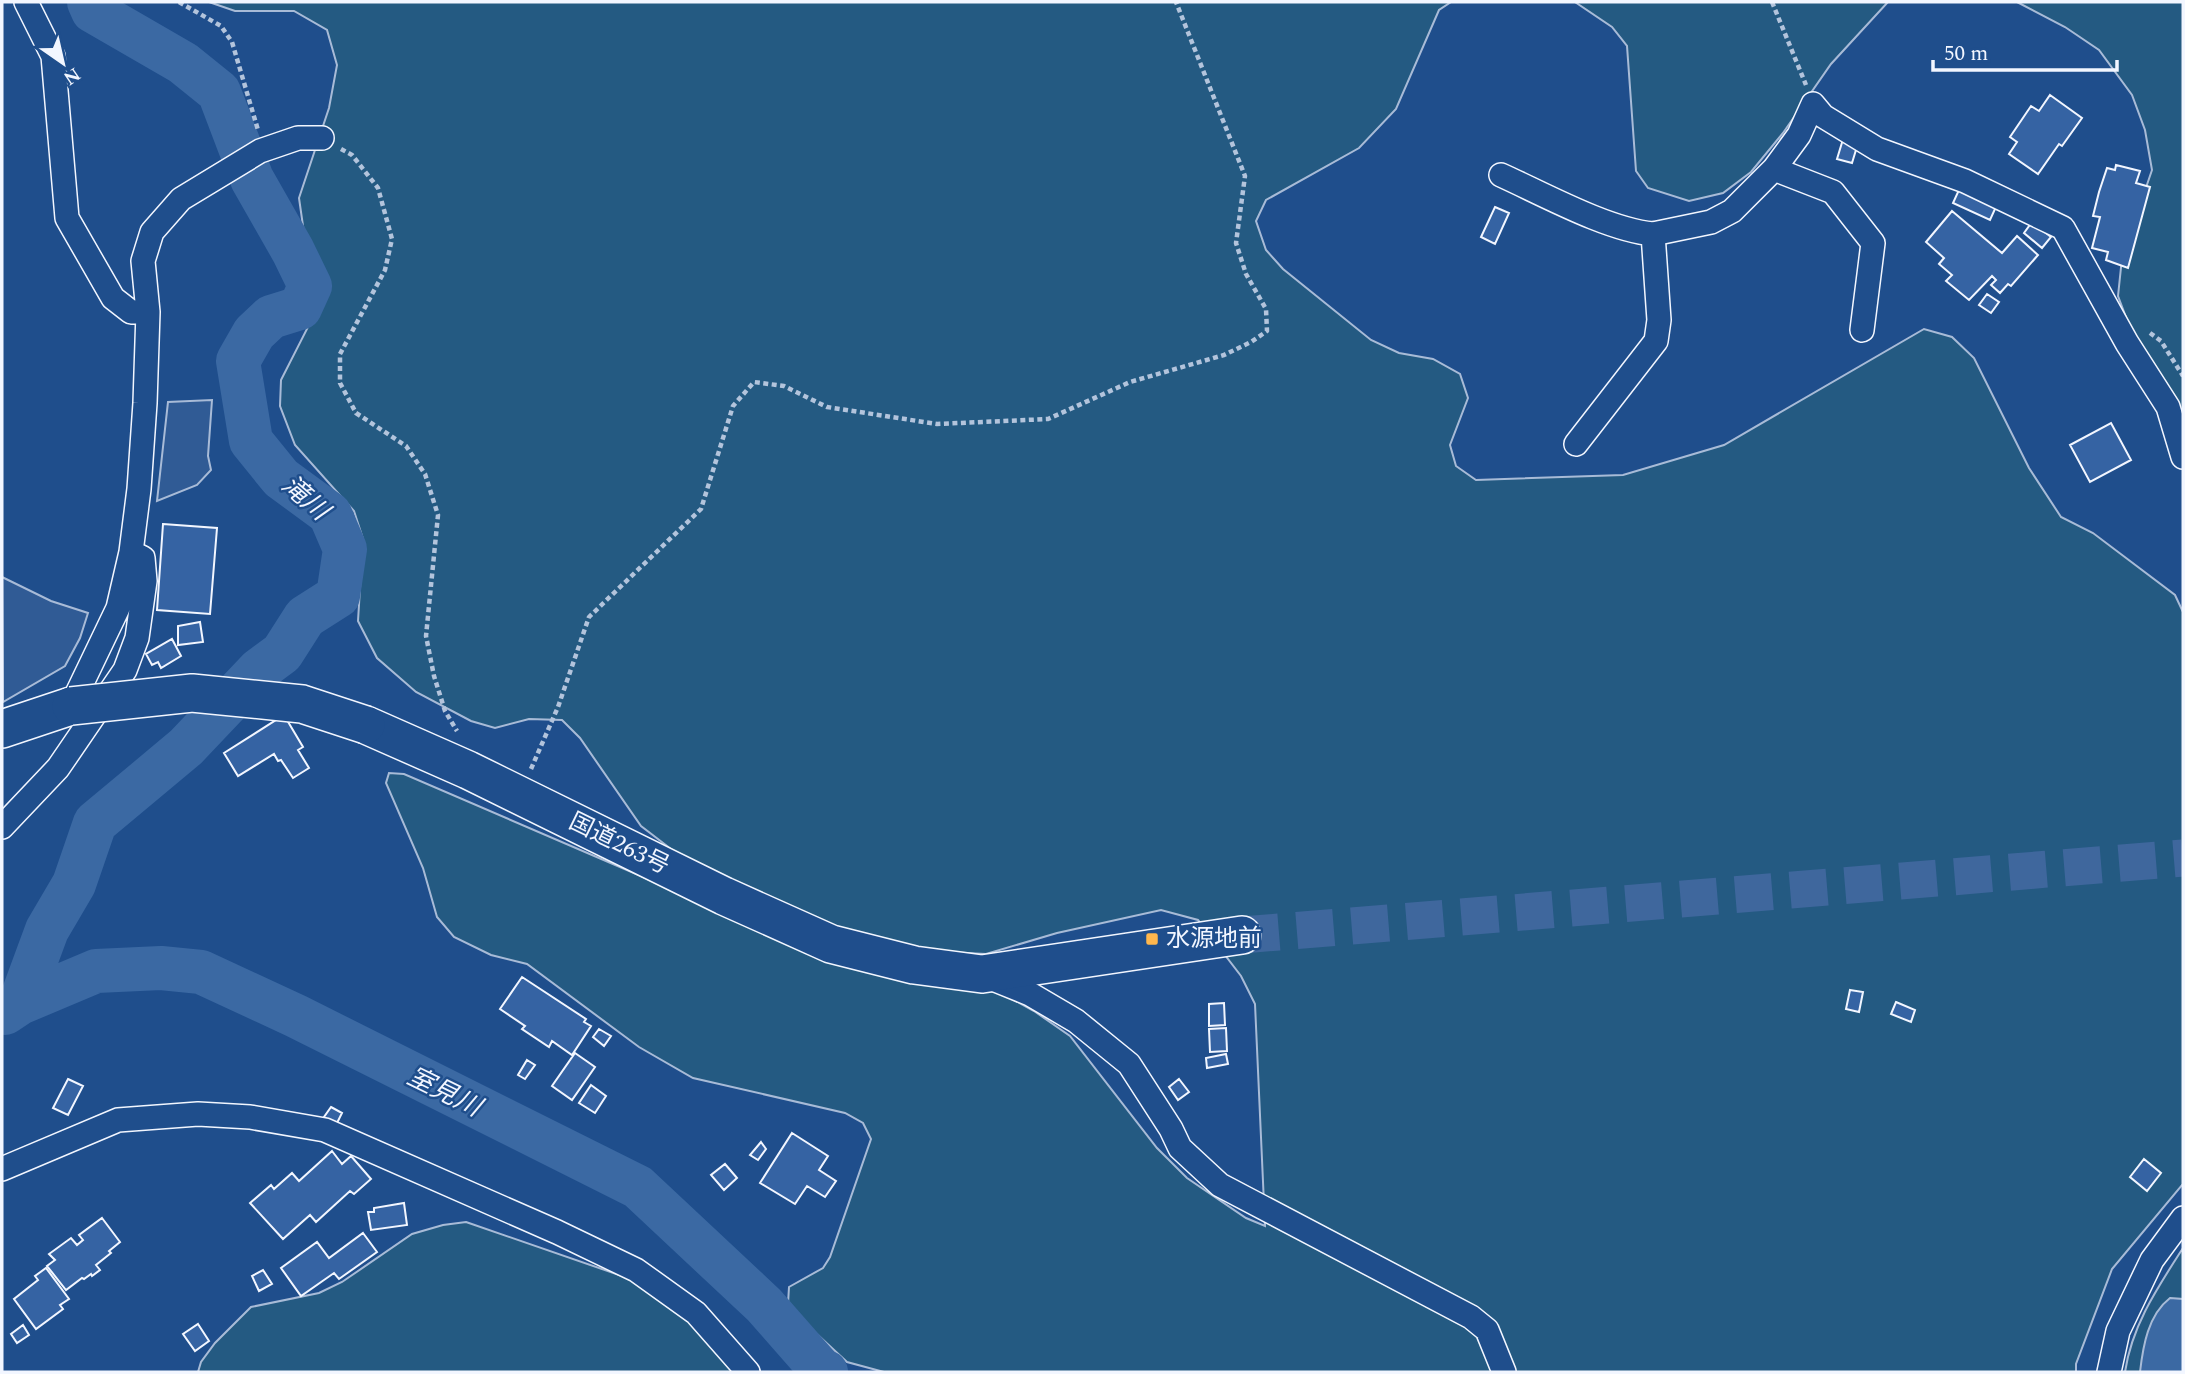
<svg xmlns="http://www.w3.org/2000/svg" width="2185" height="1374" viewBox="0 0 2185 1374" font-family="Spectral,'Noto Sans JP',serif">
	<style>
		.green { fill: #245a82; stroke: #a8bbd7; stroke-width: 2 }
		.parking { fill: #305b95; stroke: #a8bbd7; stroke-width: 2 }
		.water { fill: #3b69a3; stroke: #a8bbd7; stroke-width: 2 }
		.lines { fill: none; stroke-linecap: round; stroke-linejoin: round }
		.river { stroke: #3b69a3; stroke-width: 44 }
		.building { fill: #3563a3; stroke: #f2f6ff; stroke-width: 2 }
		.trunk-tunnel { stroke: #3f679d; stroke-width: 37; stroke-dasharray: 37 18; stroke-linecap: butt }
		.minor-casing { stroke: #f2f6ff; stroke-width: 26 }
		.trunk-casing { stroke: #f2f6ff; stroke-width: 40 }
		.path { stroke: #b3c4dc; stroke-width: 4.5; stroke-dasharray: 5 3.5; stroke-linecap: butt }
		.minor { stroke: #1f4e8c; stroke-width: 23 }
		.trunk { stroke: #1f4e8c; stroke-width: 37 }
		.trunk-bridge-casing { stroke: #f2f6ff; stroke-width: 40; stroke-linecap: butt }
		.trunk-bridge { stroke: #1f4e8c; stroke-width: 37 }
		.poi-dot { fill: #ffb74d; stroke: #1f4e8c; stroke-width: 2.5 }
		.labels { text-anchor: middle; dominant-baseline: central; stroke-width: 5; stroke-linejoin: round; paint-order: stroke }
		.street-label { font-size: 24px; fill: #f2f6ff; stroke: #1f4e8c }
		.poi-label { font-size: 24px; fill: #f2f6ff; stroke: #1f4e8c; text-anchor: start }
		.water-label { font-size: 26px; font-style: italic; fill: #f2f6ff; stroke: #1f4e8c }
	</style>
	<rect width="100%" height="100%" fill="#1f4e8c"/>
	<!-- green -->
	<path class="green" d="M209,2h1242l-12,8 -43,99 -37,39 -93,52 -10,21 10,29 17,19 88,71 28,13 34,6 27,15 8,24 -18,47 6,21 20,14 147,-5 101,-30 200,-116 28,8 22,21 55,110 32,49 32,16 82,62 8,17v572l-71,85 -36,95v8h-1192l-37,-10 -41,-38 -18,-20 1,-17 34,-19 7,-11 41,-118 -8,-16 -18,-10 -152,-35 -54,-31 -112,-83 -36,-9 -37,-18 -17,-20 -14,-49 -37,-85 3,-10 15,1 260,112 295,96 42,11 33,18 36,25 87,112 30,30 59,40 19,8 -10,-222 -14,-28 -43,-56 -37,-10 -104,23 -71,21 -62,-3 -68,-15 -172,-77 -43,-33 -61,-88 -18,-18 -33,-1 -34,9 -24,-7 -55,-29 -39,-34 -19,-37 5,-82 -9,-28 -59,-66 -15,-39 1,-26 27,-53 10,-34 -13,-53 -6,-42 30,-90 8,-43 -10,-35 -33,-19h-59z
		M1575,2h313l-57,62 -48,69 -32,39 -28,21 -34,8 -41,-13 -12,-17 -9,-125 -15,-19z
		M2017,2h166v466l-65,-172 4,-38 30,-88 -7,-40 -13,-35 -33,-45 -34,-23z
		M466,1222l159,55 27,14 70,52 23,29h-547l3,-10 14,-19 36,-36 68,-14 23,-11 70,-48 31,-9z
		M2183,1248v54l-21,70h-37c7,-47 33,-85 58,-124z"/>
	<!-- parking -->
	<path class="parking" d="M212,400l-4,56 3,14 -14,15 -40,16 11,-99z
		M2,577l49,24 37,12 -8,25 -15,28 -62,36z"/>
	<!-- water -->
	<path class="water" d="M2170,1298l13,1v73h-43c3,-26 8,-57 30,-74z"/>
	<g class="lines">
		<!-- river -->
		<path class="river" d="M20,1003l27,-73 27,-46 21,-61 91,-76 73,-77 23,-17 23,-36 33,-21 7,-47 -15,-35 -49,-36 -30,-37 -13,-80 16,-28 17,-16 29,-9 10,-22 -17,-35 -41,-72 -33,-87 -36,-29 -90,-52 -4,-9
			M5,1013l15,-10 76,-32 65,-3 40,4 95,44 342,171 126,118 58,66 4,1"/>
	</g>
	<!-- building -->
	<path class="building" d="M2050,95l32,23 -20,28 -3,-2 -21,30 -29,-20 8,-12 -7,-5 21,-31 8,5z
		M1844,136l15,4 -7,23 -15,-4z
		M2116,165l24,6 -4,12 14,4 -22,81 -22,-8 2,-8 -16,-4 8,-31 -7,-1 6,-24 8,-24 8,2z
		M1963,181l37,17 -10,22 -37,-17z
		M1495,207l14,6 -14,31 -14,-7z
		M1952,211l50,42 15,-17 21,19 -27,31 -3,-2 -8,9 -9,-8 5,-5 -4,-4 -23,24 -23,-19 6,-6 -13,-11 5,-6 -18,-16z
		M2032,222l19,15 -9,11 -18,-15z
		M1987,294l12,8 -8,11 -12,-8z
		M2111,423l20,37 -41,22 -20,-37z
		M163,524l54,4 -7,86 -53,-4z
		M200,622l3,20 -25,3v-19z
		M172,639l9,17 -20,12 -3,-6 -6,3 -6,-11z
		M284,715l19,32 -5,3 11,18 -16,10 -12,-18 -3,1 -4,-7 -36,22 -14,-23z
		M522,977l64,42 -2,3 7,4 -19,29 -20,-14 -3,6 -27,-18 3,-3 -25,-17z
		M1850,990l13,2 -4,20 -13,-3z
		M1896,1002l19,8 -4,12 -20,-8z
		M1224,1003l1,22 -16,1v-22z
		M1226,1028l1,23 -17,1 -1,-23z
		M599,1029l12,7 -7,10 -11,-9z
		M575,1053l20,14 -23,33 -20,-14z
		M1226,1054l2,10 -21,4 -1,-10z
		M527,1060l8,5 -10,14 -7,-4z
		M68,1079l15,7 -15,29 -15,-7z
		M1179,1079l10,13 -11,8 -9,-13z
		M591,1085l15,11 -11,17 -16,-10z
		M331,1107l11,6 -6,12 -12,-8z
		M792,1133l36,23 -9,14 17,11 -11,16 -18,-11 -12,18 -35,-21z
		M761,1142l5,7 -8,11 -8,-5z
		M332,1151l10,13 9,-8 20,23 -17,15 -4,-3 -34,31 -6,-7 -27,24 -33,-36 21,-18 3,4 18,-16 7,8z
		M2144,1159l17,14 -14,18 -17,-14z
		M725,1164l12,14 -13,12 -13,-15z
		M404,1203l3,22 -36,5 -3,-18h6v-4z
		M102,1218l18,24 -11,9 2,2 -15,12 4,5 -8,6 -1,-2 -7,5 -2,-1 -16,12 -19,-24 8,-6 -6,-6 22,-16 6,7 6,-5 -4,-5z
		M363,1233l14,19 -38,27 -5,-6 -33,23 -20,-28 36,-26 12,16z
		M46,1268l23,31 -9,6 3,4 -27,20 -22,-30 24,-19 -3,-4z
		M263,1270l9,14 -13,7 -7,-15z
		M198,1324l11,17 -14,10 -12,-17z
		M23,1325l6,10 -12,8 -6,-9z"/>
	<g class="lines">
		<!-- trunk-tunnel -->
		<path class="trunk-tunnel" d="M1242,935l941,-77"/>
		<!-- minor casing -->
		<g class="minor-casing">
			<path id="minor" d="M26,2l27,54 14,162 46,80 18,14h17
				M1774,169l25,-34 14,-31 10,12 54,33 88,32 98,47 64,115 41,64 15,50
				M1501,175c42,19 107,55 152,59
				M1576,444l80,-103 3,-21 -6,-86 58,-12 21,-11 42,-42 59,23 40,51 -11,87
				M71,706l47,-98 13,-56 8,-63 6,-86 3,-91 -5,-51 9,-29 29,-33 79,-48 38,-13h24
				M2,827l56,-59 67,-98 12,-32 8,-57 -2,-23 -12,-6
				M988,977l42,17 46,27 53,43 42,65 9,19 40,37 251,132 16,13 17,42
				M2,1169l116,-49 80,-6 52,3 75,13 232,102 79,38 60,43 52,59
				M2109,1372l9,-41 34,-71 31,-42"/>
		</g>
		<!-- trunk casing -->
		<g class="trunk-casing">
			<path id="trunk" d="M366,725l102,45 256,126 107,48 83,21 68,9 260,-39
				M2,729l69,-23"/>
		</g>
		<!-- path -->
		<path class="path" d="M179,2l42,24 11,16 26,88
			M1772,2l34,83
			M341,149l11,6 26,33 14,51 -7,31 -45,84v29l16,30 50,33 19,28 13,41 -12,121 8,40 11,35 12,20
			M2150,333l11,8 22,35
			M531,769l27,-62 31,-90 112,-108 32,-103 21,-24 30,4 43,21 110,17 111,-5 82,-37 94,-27 27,-13 16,-11 -1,-22 -20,-35 -10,-31 9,-67 -69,-174"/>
		<!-- minor -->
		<use href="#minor" class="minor"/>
		<!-- trunk -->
		<use href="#trunk" class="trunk"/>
		<!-- trunk-bridge casing -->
		<g class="trunk-bridge-casing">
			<path id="trunk-bridge" d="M71,706l121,-13 110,11 64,21"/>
		</g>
		<!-- trunk-bridge -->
		<use href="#trunk-bridge" class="trunk-bridge"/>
	</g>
	<!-- markers -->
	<rect class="poi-dot" x="1145" y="932" width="14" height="14" rx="3.5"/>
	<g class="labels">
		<!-- street labels -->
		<g class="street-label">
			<text transform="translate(619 844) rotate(26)">国道263号</text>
		</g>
		<!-- poi labels -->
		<g class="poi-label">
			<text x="1166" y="939">水源地前</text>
		</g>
		<!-- water labels -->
		<g class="water-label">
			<text transform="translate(305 498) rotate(41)">滝川</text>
			<text transform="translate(444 1092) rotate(26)">室見川</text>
		</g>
	</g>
	<!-- border -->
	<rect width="2185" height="1374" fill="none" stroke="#f2f6ff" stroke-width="7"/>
	<!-- north arrow -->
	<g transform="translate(63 63) rotate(146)" stroke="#1f4e8c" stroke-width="5" paint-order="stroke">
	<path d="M0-5L12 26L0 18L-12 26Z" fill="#f2f6ff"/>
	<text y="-10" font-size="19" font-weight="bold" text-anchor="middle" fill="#f2f6ff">N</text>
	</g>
	<!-- scale -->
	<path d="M1933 60v10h184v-10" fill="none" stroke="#f2f6ff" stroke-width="3.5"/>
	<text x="1944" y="60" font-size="21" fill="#f2f6ff" stroke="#1f4e8c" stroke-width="5" paint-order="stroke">50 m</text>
</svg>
